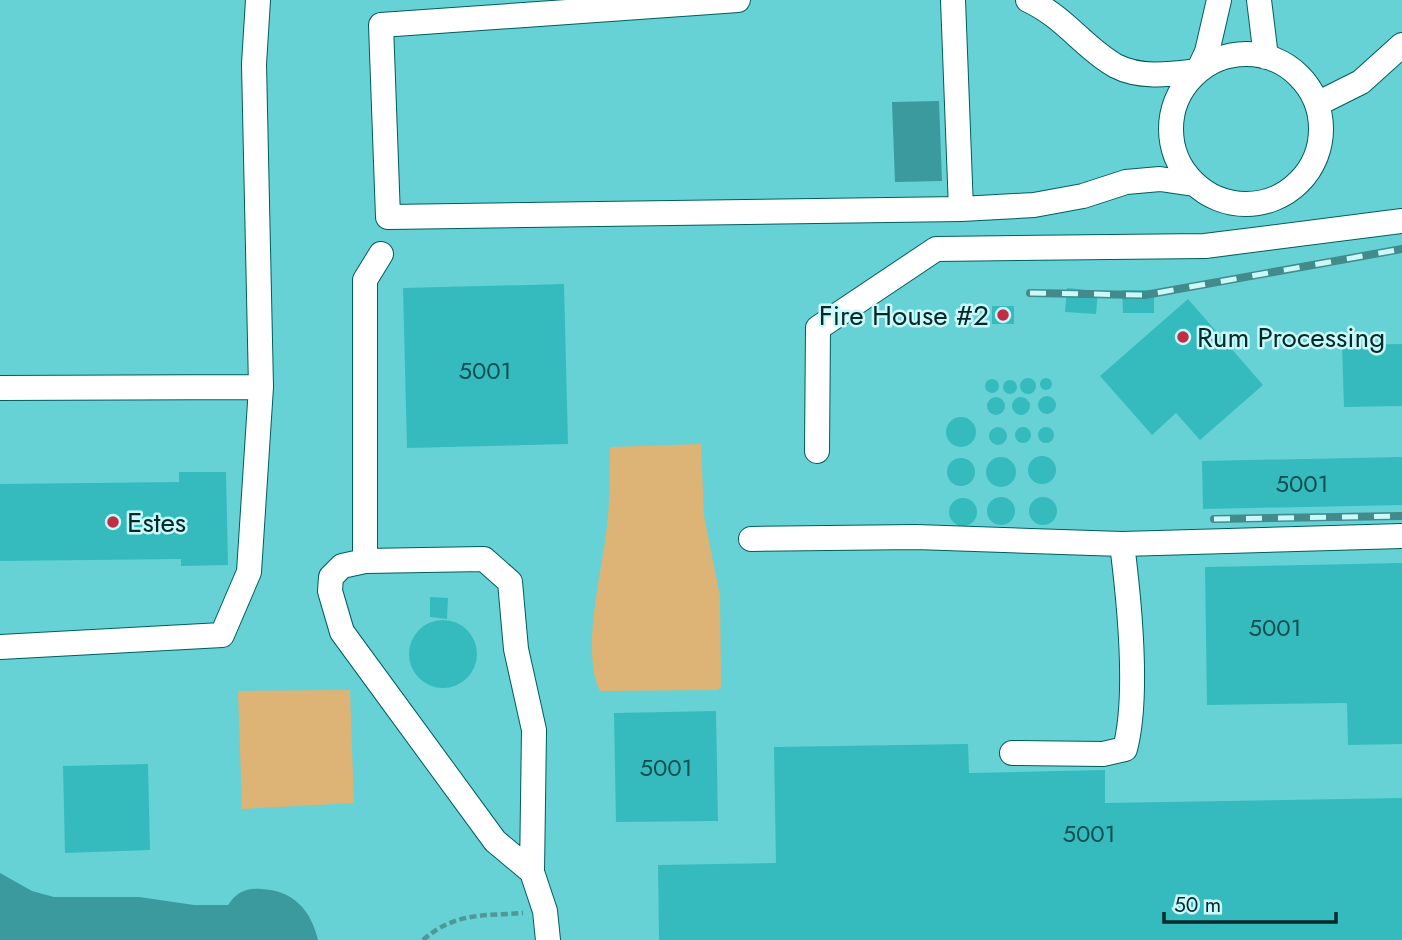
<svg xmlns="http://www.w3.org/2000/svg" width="1402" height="940" viewBox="0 0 1402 940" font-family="Jost,sans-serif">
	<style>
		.built { fill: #66d2d5 }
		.green { fill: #ddb475 }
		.water { fill: #3a9a9d }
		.building { fill: #35bbbe }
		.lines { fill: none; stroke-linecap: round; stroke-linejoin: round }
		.minor-casing { stroke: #005c5f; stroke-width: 26 }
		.path { stroke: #4d999a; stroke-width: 4.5; stroke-dasharray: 7 3.5; stroke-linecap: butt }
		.minor { stroke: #fff; stroke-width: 24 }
		.rail-casing { stroke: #428a8b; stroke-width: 8 }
		.rail { stroke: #cbf8f9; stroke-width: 5; stroke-dasharray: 16; stroke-linecap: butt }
		.poi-dot { fill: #bf2e44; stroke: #cbf8f9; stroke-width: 2.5 }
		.labels { text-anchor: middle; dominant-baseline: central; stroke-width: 5; stroke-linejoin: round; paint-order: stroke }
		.number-label { font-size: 24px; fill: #0d4f50 }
		.poi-label { font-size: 28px; fill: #002b2c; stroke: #cbf8f9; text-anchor: start }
	</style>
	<rect width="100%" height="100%" fill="#7fe0e2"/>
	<!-- built -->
	<path class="built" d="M0,0h1402v940h-1402z"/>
	<!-- green -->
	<path class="green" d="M701,444l3,72 16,80 1,90 -3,4 -118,1c-19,-38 1,-116 6,-157 4,-29 4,-58 4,-87z
		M350,690l4,113 -112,6 -4,-118z"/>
	<!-- water -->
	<path class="water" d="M939,101l3,80 -47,1 -3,-80z
		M0,873l32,18 22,6h85l55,8h34c9,-13 18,-17 33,-16 32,1 50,21 57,51h-318z"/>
	<!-- building -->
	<path class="building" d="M564,284l4,160 -161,4 -4,-160z
		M1067,288l31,3 -2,23 -31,-2z
		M1122,290h32v23h-31z
		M1188,299l75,86 -63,55 -24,-27 -24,22 -52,-59z
		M992,306h22v18h-22z
		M1402,344v62l-58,1 -2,-62z
		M1040 384a6 6 0 1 1 12 0a6 6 0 1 1-12 0Z
		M1020 386a8 8 0 1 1 16 0a8 8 0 1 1-16 0Z
		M985 386a7 7 0 1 1 14 0a7 7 0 1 1-14 0Z
		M1003 387a7 7 0 1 1 14 0a7 7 0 1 1-14 0Z
		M1038 405a9 9 0 1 1 18 0a9 9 0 1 1-18 0Z
		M987 406a9 9 0 1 1 18 0a9 9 0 1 1-18 0Z
		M1012 406a9 9 0 1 1 18 0a9 9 0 1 1-18 0Z
		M946 432a15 15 0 1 1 30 0a15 15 0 1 1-30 0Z
		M989 436a9 9 0 1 1 18 0a9 9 0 1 1-18 0Z
		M1015 435a8 8 0 1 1 16 0a8 8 0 1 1-16 0Z
		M1038 435a8 8 0 1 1 16 0a8 8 0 1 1-16 0Z
		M1028 470a14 14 0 1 1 28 0a14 14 0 1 1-28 0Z
		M1402,457v48l-199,4 -1,-48z
		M986 472a15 15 0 1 1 30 0a15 15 0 1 1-30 0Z
		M947 472a14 14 0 1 1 28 0a14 14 0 1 1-28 0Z
		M179,472h47l2,93 -47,1v-7l-181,2v-77l179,-2z
		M987 511a14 14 0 1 1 28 0a14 14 0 1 1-28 0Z
		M1029 511a14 14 0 1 1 28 0a14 14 0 1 1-28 0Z
		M949 512a14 14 0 1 1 28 0a14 14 0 1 1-28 0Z
		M1402,563v181l-54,1 -1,-42 -140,2 -2,-138z
		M430,597l18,1 -1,21 -17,-2z
		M409 654a34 34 0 1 1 68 0a34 34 0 1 1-68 0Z
		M716,711l2,110 -102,1 -2,-109z
		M968,744l1,29 136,-3v33l297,-5v142h-743l-1,-75 118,-2 -2,-116z
		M148,764l2,86 -85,3 -2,-87z"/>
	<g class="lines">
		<!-- minor casing -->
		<g class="minor-casing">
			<path id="minor" d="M738,0l-357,25 7,192 573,-8 73,-4 49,-9 43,-14 34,-3 34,5
				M953,0l8,209
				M1028,0c37,17 57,49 88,66 25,13 56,8 82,5l9,-19 12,-52
				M1259,0l7,57
				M1171 129a75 75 0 1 1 150 0a75 75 0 1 1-150 0Z
				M1317,104l44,-22 41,-37
				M0,388l261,-1
				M817,451l1,-123 118,-79 269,-3 197,-25
				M751,539l165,-2 206,7c7,55 17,152 3,205l-22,5 -91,-1
				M1122,544l280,-8
				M365,561v-281l16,-26
				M0,647l222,-12 27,-63 12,-185 -7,-323 4,-64
				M532,872l-37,-31 -153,-209 -12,-41 1,-14 11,-11 23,-5 119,-2 26,23 6,67 18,81 -2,142 13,39 3,29"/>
		</g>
		<!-- path -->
		<path class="path" d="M423,940c32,-28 60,-24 100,-27"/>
		<!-- minor -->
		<use href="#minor" class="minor"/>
		<!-- rail casing -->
		<g class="rail-casing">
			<path id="rail" d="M1030,293l115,2 257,-46
				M1214,519l188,-3"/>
		</g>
		<!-- rail -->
		<use href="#rail" class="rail"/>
	</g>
	<!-- markers -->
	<g class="poi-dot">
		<circle cx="1003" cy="315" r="7"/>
		<circle cx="1183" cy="337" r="7"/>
		<circle cx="113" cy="522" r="7"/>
	</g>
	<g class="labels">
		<!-- number labels -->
		<g class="number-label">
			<text x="485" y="370">5001</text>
			<text x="1302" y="483">5001</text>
			<text x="1275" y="627">5001</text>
			<text x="666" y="767">5001</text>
			<text x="1089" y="833">5001</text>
		</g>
		<!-- poi labels -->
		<g class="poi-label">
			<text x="989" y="315" text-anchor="end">Fire House #2</text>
			<text x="1197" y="337">Rum Processing</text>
			<text x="127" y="522">Estes</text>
		</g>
	</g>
	<!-- scale -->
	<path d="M1164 912v10h172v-10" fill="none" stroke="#002b2c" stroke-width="3.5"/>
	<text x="1174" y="912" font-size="21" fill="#002b2c" stroke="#cbf8f9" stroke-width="5" paint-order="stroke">50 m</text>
</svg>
